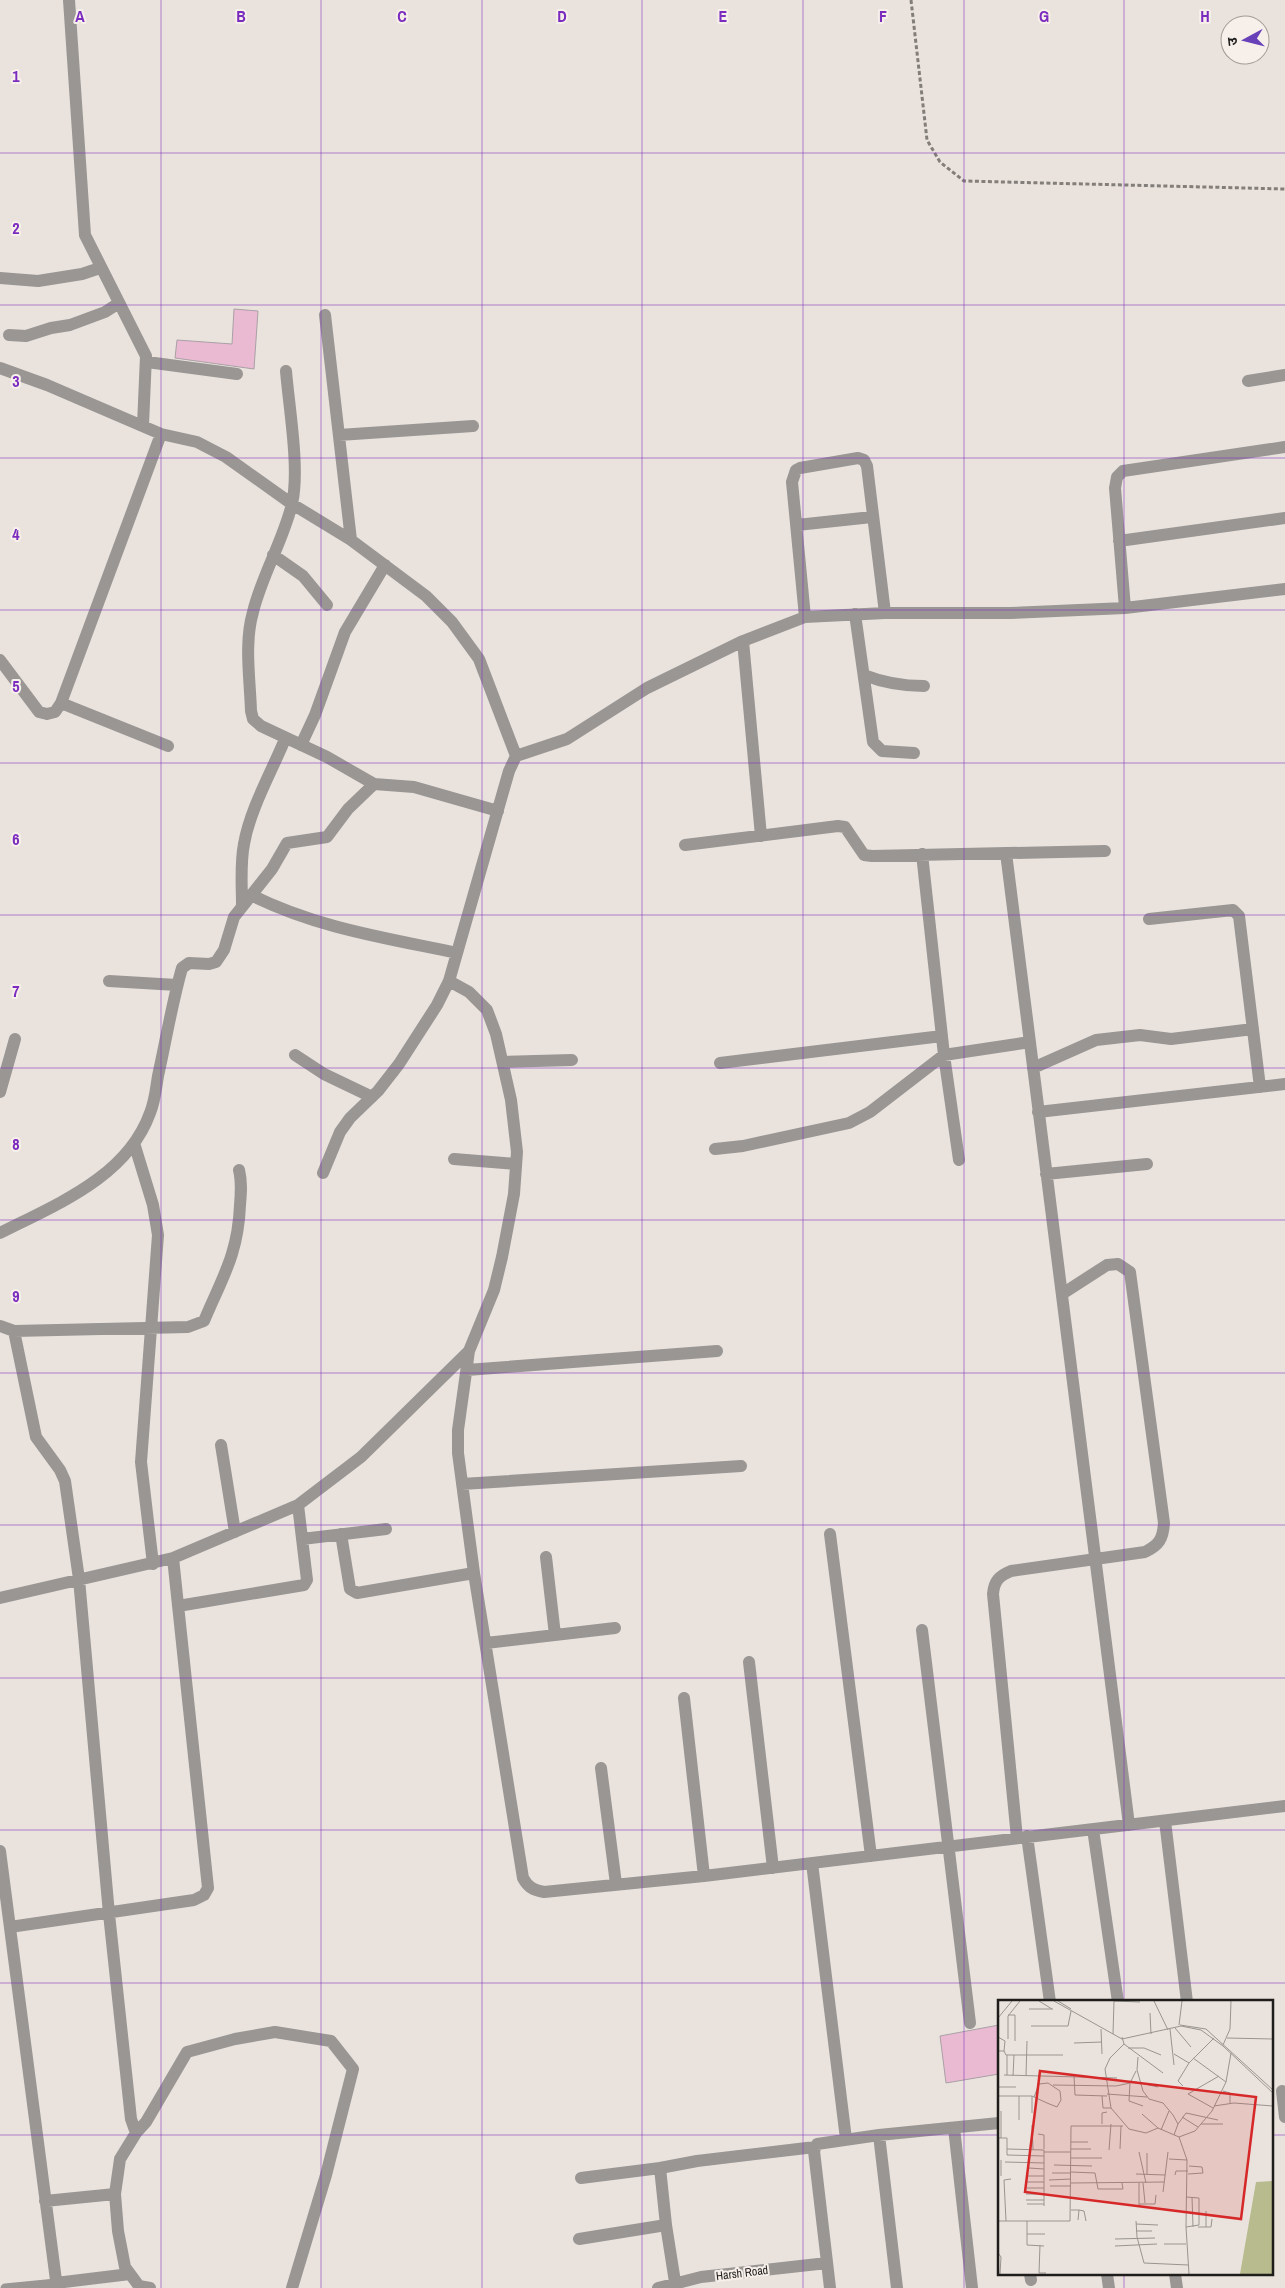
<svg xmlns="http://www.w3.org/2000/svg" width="1285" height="2288" viewBox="0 0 1285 2288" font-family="'Archivo Narrow','Noto Sans Devanagari',sans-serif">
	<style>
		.building { fill: #eab9d2; stroke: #a9a1a5 }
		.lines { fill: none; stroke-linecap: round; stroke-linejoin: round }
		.path { stroke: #837e7a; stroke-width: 3; stroke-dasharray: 4 2.5; stroke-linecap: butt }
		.lane { stroke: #999694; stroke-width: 9 }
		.street { stroke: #999694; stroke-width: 12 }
		.grid { fill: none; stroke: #7b2cbf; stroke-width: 1; stroke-opacity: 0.55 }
		.labels { text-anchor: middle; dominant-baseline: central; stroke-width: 4; stroke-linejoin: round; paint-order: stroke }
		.street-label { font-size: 12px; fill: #1f1d1b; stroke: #f7f0ea }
		.inset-road { fill: none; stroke: #99948f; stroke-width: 1 }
		.view { fill: #d62828; fill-opacity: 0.15; stroke: #d62828; stroke-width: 2.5 }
		.inset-edge { fill: none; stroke: #1f1d1b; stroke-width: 2.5 }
		.grid-label { font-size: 16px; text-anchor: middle; font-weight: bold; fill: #7b2cbf; stroke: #f7f0ea; stroke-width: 4; stroke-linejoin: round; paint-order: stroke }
	</style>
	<rect width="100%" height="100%" fill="#eae3dd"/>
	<!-- building -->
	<path class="building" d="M234,309l24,2 -4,58 -79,-11 2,-18 55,4z
		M999,2025v49l-53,9 -6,-47z"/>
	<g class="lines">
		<!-- path -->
		<path class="path" d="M911,0l16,140 13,22 24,19 321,8"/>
		<!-- lane -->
		<path class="lane" d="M5,2288l51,-5"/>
		<!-- street -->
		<path class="street" d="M69,0l16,235 61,121 -3,69
			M0,278l38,3 44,-7 18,-6
			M325,315l26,225
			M9,335l17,1 25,-8 19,-3 35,-13 14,-9
			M147,362l90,12
			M0,368l47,17 114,49 36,8 29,15 66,47 59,36 75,56 26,26 27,37 37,97
			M286,371c3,37 14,98 6,133 -9,37 -30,71 -39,108 -9,31 -3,67 -2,99l2,8 8,7 66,31 47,27
			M1248,381l37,-6
			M339,435l134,-9
			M797,525l75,-8
			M1119,541l166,-23
			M273,555l30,21 24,29
			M1125,608l-10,-120 2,-11 6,-6 162,-24
			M855,614l18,128 9,9 32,2
			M805,617l-13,-135 4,-12 4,-2 58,-10 6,2 3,6 18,147
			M743,641l18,195
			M0,660l39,52 8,2 8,-2 6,-9 100,-269
			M864,675c20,8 38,11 60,11
			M61,703l107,43
			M301,745l14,-30 30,-83 40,-67
			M685,845l153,-19 7,1 19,28 8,1 233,-5
			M1006,853l123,972
			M922,854l22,201 15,105
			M251,895c66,33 135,43 206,58
			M242,906c0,-21 -2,-42 2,-62 6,-35 28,-73 41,-105
			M1149,919l84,-9 6,6 21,171
			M109,981l68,4
			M295,1055l29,19 48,23
			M503,1062l69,-2
			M720,1063l222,-27
			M1033,1068l63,-28 44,-5 31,4 82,-10
			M0,1092l15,-53
			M1038,1112l247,-28
			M134,1143l19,62 5,30 -17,227 12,102
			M715,1149l28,-3 106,-23 21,-11 74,-57 86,-13
			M454,1159l62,5
			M323,1173l17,-41 10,-14 28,-27 21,-27 38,-59 12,-24 60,-210 7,-15 51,-17 80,-51 96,-47 62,-24 80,-4h125l115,-5 160,-19
			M1046,1174l101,-10
			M0,1233c57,-29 127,-56 150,-120 5,-12 6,-25 8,-37 8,-36 14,-73 24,-108l7,-5 20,1 7,-2 8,-12 10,-33 38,-48 15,-26 40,-6 21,-28 26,-25 40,3 84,24
			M0,1326l14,5 174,-4 16,-6c18,-43 34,-66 36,-116 1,-12 2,-23 -1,-35
			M14,1331l22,106 24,33 5,11 14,98 30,335 22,205 5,14
			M469,1351l-11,79v23l16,120 49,305c5,9 10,12 21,14l160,-16 581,-70
			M467,1370l250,-19
			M221,1445l14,87
			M462,1484l279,-18
			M341,1534l9,55 7,4 117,-20
			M830,1534l41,322
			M302,1539l84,-10
			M546,1557l9,78
			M0,1598l173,-40 125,-53 63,-48 108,-106 25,-61 8,-33 12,-63 3,-42 -6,-52 -15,-66 -9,-24 -18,-18 -20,-11
			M178,1606l126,-21 3,-5 -9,-75
			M922,1630l48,393
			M486,1643l129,-15
			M749,1662l24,206
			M684,1698l20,178
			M601,1768l15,116
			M1165,1821l22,181
			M1093,1829l25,173
			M1027,1836l23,166
			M1017,1838l-24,-244c1,-13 6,-18 18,-23l134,-19c14,-7 18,-13 19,-29l-34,-251 -12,-8 -11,1 -45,29
			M0,1851l57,437
			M812,1863l34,276
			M10,1927l184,-27 10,-5 4,-7 -35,-330
			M1282,2091l3,26
			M954,2128l18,160
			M879,2135l18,153
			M581,2178l79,-10
			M45,2201l70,-7
			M666,2225l-6,-57 37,-7 118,-14
			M579,2239l87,-14 9,57
			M1030,2274l1,6
			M1107,2274l2,14
			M1175,2274l2,14
			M56,2283l74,-9
			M150,2288l-11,-2 -14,-19 -7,-36 -3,-37 5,-35 16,-26 10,-11 41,-70 48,-13 40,-7 56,9 22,28 -27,106 -34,113
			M658,2288l43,-11 126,-14
			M830,2288l-16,-137 3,-7 62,-9 120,-12"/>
	</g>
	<!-- grid -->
	<path class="grid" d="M161,0v2288M321,0v2288M482,0v2288M642,0v2288M803,0v2288M964,0v2288M1124,0v2002M0,153h1285M0,305h1285M0,458h1285M0,610h1285M0,763h1285M0,915h1285M0,1068h1285M0,1220h1285M0,1373h1285M0,1525h1285M0,1678h1285M0,1830h1285M0,1983h1285M0,2135h999M1271,2135h14M1124,2274v14"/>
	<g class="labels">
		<!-- street labels -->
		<g class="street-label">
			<text transform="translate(742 2273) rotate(-7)">Harsh Road</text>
		</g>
	</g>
	<!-- overview -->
	<g transform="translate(998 2000)">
		<rect width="275" height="275" fill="#eae3dd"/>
		<path d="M275,181v93h-33l16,-92z" fill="#b7bb8d"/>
		<path class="inset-road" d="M41,1l13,8M56,1l68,38 59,-13 20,4 22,16 50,47M60,1l13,8M116,1l26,1M156,1l14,29M31,9h24M152,13l1,21M10,15h7v26M0,18l14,-17M181,25l3,-24M182,25l26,4 67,61M33,26h37l3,-15M177,28l16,19M103,29l1,25M172,29l4,36M115,34l1,-33M0,37l7,4 -1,10h-6M124,37l2,7 -14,14 -5,11 6,39 18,21 17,4 12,-5M229,38l46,1M10,39v-23l12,-15M76,43l28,-1M126,44l39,29M225,45l7,-16 1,-28M130,48h16l17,7M6,51l2,4h57M176,54l15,9M140,57l-1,13 6,21 6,8 14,4 10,12 5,9 -4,11M195,58l33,24M138,71l-6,12 -1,18 14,5M6,75l113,3M9,75v-20M15,76l1,-21M28,76l1,-35M76,76l1,19 32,1M133,81l27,6M55,85l63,1 14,-3M185,86l-5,-5 11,-18 25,-25M0,87h18M225,91l7,2v10M109,94l40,3M0,96h34l2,1 13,6 10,4 4,-7 -1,-9 -12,-8 -9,1 -5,13M21,96v24M104,96l1,12h8M216,106l20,-3 39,3M215,108l-25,-14 31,-18M34,113v-17M144,114l16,14 21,9 8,23 -1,67 3,47M184,117l16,10M104,124v-11l5,-1M180,124l8,-11 32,7M203,124h22M34,125l1,24M163,130l8,-19M40,134l6,1v14M181,137l16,-6 17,-20 14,-29 5,-29M0,138h9v11l37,1v56M3,138v-27M73,142h17M9,149v6l37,1M73,149h20M122,149l1,-23M111,150l2,-26M46,152h26M141,152l7,31M73,158h31M171,159l18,1M3,160v16M7,162l39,1M56,165l38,1M31,168l15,1M73,172l24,1 3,16h25l-1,-6M54,173h19M138,174l29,1M149,174v-21M190,174l15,-1 -1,-6 -13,-1M177,175l1,-4h12M29,176h17M51,180l22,-1M28,182h18M73,183l93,-1M145,183l2,20M52,186h21M29,188h17M165,192l5,-40M28,194h18M188,197l13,1v27l-13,2M194,197l1,30M28,200h18M29,204h17M141,204h16l1,-9M141,206v-23M73,210h8l-1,10M81,210l5,1 2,10M208,211v16M0,221h72l1,-95h52M8,221l-2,-41 7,-1M29,221v13h18M138,221l1,16 7,26 44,2M138,224l22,1M200,227h13l1,-8M138,231h16M29,234v11l17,1M117,239l40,-1M166,244h22M42,245l-1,28h7M117,246l42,-2M0,253l3,4 -1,17"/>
		<path class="view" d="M42,71l216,26 -15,122 -216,-27z"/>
		<rect width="275" height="275" class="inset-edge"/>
	</g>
	<g class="grid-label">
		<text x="80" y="22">A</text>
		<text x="241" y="22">B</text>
		<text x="402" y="22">C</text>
		<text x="562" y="22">D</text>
		<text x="723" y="22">E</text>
		<text x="883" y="22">F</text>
		<text x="1044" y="22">G</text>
		<text x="1205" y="22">H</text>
		<text x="16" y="82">1</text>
		<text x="16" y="234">2</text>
		<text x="16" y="387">3</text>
		<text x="16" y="540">4</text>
		<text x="16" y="692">5</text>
		<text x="16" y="845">6</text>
		<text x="16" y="997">7</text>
		<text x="16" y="1150">8</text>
		<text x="16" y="1302">9</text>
	</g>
	<!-- north arrow -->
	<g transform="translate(1245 40) rotate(263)"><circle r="24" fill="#f7f0ea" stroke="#a19c97"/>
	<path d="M0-4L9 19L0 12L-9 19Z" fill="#6840b8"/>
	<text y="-8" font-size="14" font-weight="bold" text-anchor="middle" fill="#1f1d1b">उ</text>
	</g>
</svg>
